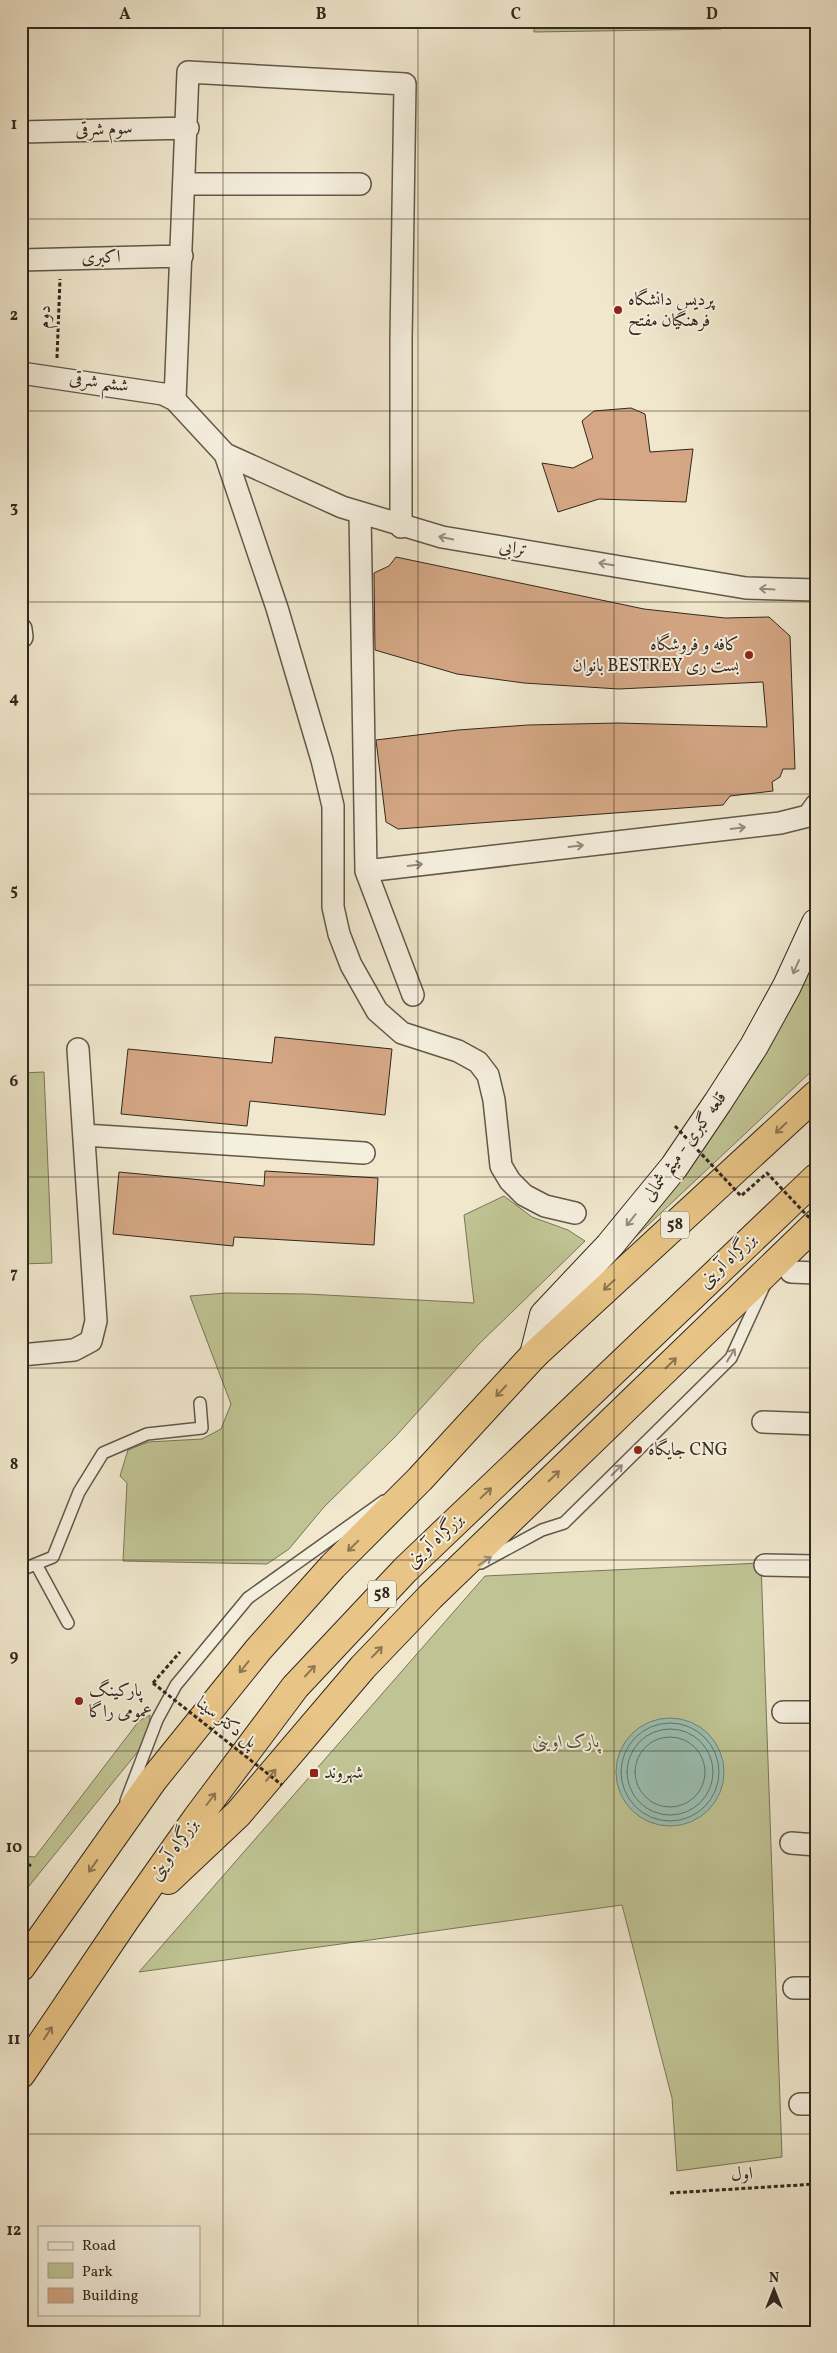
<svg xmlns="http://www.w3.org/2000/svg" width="837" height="2353" viewBox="0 0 837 2353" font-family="Vollkorn,Amiri,serif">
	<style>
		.green { fill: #c0c494; stroke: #797659 }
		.water { fill: #9ac0b4; stroke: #708378 }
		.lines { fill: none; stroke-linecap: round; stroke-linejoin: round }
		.shore { stroke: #667469; stroke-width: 1 }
		.building { fill: #d5a785; stroke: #32281e }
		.lane-casing { stroke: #62584a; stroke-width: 14 }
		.street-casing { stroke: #62584a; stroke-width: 24 }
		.secondary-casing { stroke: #32281e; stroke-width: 30 }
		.highway-casing { stroke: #32281e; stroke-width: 30 }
		.path { stroke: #32281e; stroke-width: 3; stroke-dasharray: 4 2.5; stroke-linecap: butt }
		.lane { stroke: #f5efde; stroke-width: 11 }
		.street { stroke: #f5efde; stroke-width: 21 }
		.secondary { stroke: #f5efde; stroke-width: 28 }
		.highway { stroke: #e8c486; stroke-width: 28 }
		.path-bridge { stroke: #32281e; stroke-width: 3; stroke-dasharray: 4 2.5; stroke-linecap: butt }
		.oneway { stroke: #948c7e }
		.oneway2 { stroke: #8d7652 }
		.grid { fill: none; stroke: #32281e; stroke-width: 1; stroke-opacity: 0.55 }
		.poi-dot { fill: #8f2418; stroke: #f5efde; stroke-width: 2 }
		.labels { text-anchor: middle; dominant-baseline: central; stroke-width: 4; stroke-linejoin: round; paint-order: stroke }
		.shield { fill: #f5efde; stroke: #6c6458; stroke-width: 1 }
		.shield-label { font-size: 16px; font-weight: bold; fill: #32281e }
		.street-label { font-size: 18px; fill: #32281e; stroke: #f5efde }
		.poi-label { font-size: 18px; fill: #32281e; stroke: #f5efde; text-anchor: start }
		.park-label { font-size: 18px; font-style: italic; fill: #564f3c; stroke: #f5efde }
		.neatline { fill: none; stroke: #32281e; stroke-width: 2 }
		.grid-label { font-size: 16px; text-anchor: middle; font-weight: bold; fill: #32281e }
	</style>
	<rect width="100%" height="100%" fill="#f0e7cd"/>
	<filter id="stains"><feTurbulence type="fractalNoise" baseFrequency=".004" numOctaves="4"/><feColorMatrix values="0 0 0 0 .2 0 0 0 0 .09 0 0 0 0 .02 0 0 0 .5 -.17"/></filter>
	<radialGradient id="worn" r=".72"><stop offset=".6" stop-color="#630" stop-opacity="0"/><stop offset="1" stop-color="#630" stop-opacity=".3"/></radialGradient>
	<!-- green -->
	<path class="green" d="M534,21h187v8l-187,3z
		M816,952v115l-204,192z
		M44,1072l8,191 -31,1v-191z
		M504,1196l28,21 36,13 17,11 -106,103 -84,93 -71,70 -35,42 -22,15 -144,-3 4,-78 -7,-7 8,-26 20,-8 54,-3 19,-10 10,-25 -41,-108 36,-3 81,1 167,9 -10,-88z
		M761,1563l21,594 -105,14 -5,-73 -50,-193 -483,67 346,-396z
		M150,1715l-2,24 -127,157v-40l14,1 104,-136z"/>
	<!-- water -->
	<path class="water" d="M616 1772a54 54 0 1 1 108 0a54 54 0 1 1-108 0Z"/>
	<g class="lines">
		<!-- shore -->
		<path class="shore" d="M621 1772a49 49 0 1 1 98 0a49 49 0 1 1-98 0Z
			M627 1772a43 43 0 1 1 86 0a43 43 0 1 1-86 0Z
			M635 1772a35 35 0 1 1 70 0a35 35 0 1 1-70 0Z"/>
	</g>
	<!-- building -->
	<path class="building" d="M631,408l14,6 5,38 43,-3 -7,53 -87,-3 -41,13 -16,-49 31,5 20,-10 -11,-37 12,-10z
		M396,557l248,52 81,9 44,-1 21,19 5,133h-12l-3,8 -8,5 1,9 -43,5 -7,9 -325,24 -12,-7 -10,-82 82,-10 70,-5 90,-2 149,4 -4,-45 -144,7 -95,-6 -67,-9 -82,-24 -1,-77 15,-7z
		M275,1037l117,12 -7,66 -135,-14 -3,25 -126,-12 7,-65 144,14z
		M265,1171l113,7 -4,67 -140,-8 -1,9 -120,-12 6,-62 145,14z"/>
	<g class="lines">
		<!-- lane casing -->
		<g class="lane-casing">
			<path id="lane" d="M481,1563l61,-33 22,-7 167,-165 33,-72
				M36,1564l32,59
				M21,1570l32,-13 26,-65 24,-39 44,-19 55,-6 -2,-25
				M126,1801l31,-81 19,-35 72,-87 136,-97"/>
		</g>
		<!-- street casing -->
		<g class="street-casing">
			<path id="street" d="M21,132l167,-4
				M185,184h175
				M21,260l161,-4
				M21,373l142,21 12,6 50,54 52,154 45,152 11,46v101l6,27 12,31 26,46 25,22 56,18 20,11 10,13 6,25 7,66 9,15 14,14 21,11 30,7
				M175,400l13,-328 217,12 -4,256v187
				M225,454l117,53 100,30 304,51 70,2
				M360,513l6,358 47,124
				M21,629l1,8
				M366,871l414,-48 28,-7 8,-11
				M84,1135l280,18
				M791,1272l25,1
				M21,1355l53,-5 17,-9 5,-20 -18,-272
				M763,1422l53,2
				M765,1565l51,1
				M783,1712h33
				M791,1843l25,2
				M794,1988h22
				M800,2104h16"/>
		</g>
		<!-- secondary casing -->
		<g class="secondary-casing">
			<path id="secondary" d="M534,1355l10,-40 66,-70 64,-78 44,-65 36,-56 33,-60 29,-63"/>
		</g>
		<!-- highway casing -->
		<g class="highway-casing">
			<path id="highway" d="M168,1880l70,-66 125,-147 67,-70 386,-373
				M21,1967l132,-187 105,-130 75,-84 87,-87 114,-124 282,-260
				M21,2074l104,-154 72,-102 98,-131 110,-117 411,-392"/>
		</g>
		<!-- path -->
		<path class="path" d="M57,358l3,-79
			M153,1683l27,-31
			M21,1865h9l-9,12
			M670,2193l146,-9"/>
		<!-- lane -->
		<use href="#lane" class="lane"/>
		<!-- street -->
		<use href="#street" class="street"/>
		<!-- secondary -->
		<use href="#secondary" class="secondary"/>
		<!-- highway -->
		<use href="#highway" class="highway"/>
		<!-- path-bridge -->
		<path class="path-bridge" d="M675,1126l66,70 26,-23 49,52
			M153,1683l129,102"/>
	</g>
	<!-- one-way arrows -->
	<defs><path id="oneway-shaft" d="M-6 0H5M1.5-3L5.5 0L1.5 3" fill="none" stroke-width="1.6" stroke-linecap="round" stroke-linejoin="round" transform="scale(1.25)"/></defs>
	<g class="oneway">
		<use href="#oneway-shaft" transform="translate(446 538) rotate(-169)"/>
		<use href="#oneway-shaft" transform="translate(606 564) rotate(-171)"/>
		<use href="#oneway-shaft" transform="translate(767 589) rotate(-177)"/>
		<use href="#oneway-shaft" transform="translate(738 828) rotate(-7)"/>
		<use href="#oneway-shaft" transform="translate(576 846) rotate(-7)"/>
		<use href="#oneway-shaft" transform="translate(415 865) rotate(-7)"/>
		<use href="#oneway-shaft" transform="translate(796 967) rotate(114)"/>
		<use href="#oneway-shaft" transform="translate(631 1220) rotate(129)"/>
		<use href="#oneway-shaft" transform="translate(731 1355) rotate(-58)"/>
		<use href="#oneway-shaft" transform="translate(617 1470) rotate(-45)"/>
		<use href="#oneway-shaft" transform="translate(485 1561) rotate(-34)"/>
	</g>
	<g class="oneway2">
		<use href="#oneway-shaft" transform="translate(781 1128) rotate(136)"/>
		<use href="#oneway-shaft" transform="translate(609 1285) rotate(137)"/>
		<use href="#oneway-shaft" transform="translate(671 1363) rotate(-44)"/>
		<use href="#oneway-shaft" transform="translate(501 1391) rotate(133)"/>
		<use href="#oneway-shaft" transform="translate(554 1476) rotate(-44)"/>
		<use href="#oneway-shaft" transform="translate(486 1493) rotate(-43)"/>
		<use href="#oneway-shaft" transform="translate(353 1546) rotate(135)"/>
		<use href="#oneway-shaft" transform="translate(377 1652) rotate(-46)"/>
		<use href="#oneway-shaft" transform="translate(244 1667) rotate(129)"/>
		<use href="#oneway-shaft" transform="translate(310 1671) rotate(-47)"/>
		<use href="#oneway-shaft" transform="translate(271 1775) rotate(-50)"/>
		<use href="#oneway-shaft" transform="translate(211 1799) rotate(-53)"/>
		<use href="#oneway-shaft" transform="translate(93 1866) rotate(125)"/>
		<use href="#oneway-shaft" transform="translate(48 2033) rotate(-57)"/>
	</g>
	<!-- grid -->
	<path class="grid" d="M223,21v2311M418,21v2311M614,21v2311M21,219h795M21,411h795M21,602h795M21,794h795M21,985h795M21,1177h795M21,1368h795M21,1560h795M21,1751h795M21,1942h795M21,2134h795"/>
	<!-- markers -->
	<g class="poi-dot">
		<circle cx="618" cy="310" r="5"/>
		<circle cx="749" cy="655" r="5"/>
		<circle cx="638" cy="1450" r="5"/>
		<circle cx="79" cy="1701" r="5"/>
		<rect x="309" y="1768" width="10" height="10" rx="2.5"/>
	</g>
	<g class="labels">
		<!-- shield labels -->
		<g class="shield">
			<rect x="661" y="1211.5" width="28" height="27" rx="4"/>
			<rect x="368" y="1580.5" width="28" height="27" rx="4"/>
		</g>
		<g class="shield-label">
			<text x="675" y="1225">58</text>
			<text x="382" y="1594">58</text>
		</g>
		<!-- street labels -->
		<g class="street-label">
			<text transform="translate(104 130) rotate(-2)">سوم شرقی</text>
			<text transform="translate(101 258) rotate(-1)">اکبری</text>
			<text transform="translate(45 317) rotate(-87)">دوم</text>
			<text transform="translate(99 383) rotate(8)">ششم شرقی</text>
			<text transform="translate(513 549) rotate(9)">ترابی</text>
			<text transform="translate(685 1147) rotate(-54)">قلعه گبری - میثم شمالی</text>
			<text transform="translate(728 1261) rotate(-43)">بزرگراه آوینی</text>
			<text transform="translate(435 1541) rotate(-43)">بزرگراه آوینی</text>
			<text transform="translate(226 1723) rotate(38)">پل دکتر سینا</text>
			<text transform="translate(174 1850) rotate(-55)">بزرگراه آوینی</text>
			<text transform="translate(742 2175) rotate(-4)">اول</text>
		</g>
		<!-- poi labels -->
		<g class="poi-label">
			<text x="628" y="300">پردیس دانشگاه<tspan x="628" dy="21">فرهنگیان مفتح</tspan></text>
			<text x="739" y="645" text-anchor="end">کافه و فروشگاه<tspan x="739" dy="21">بانوان BESTREY بست ری</tspan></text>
			<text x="648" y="1450">جایگاه CNG</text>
			<text x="89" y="1691">پارکینگ<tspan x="89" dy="21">عمومی راگا</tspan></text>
			<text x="324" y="1773">شهروند</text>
		</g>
		<!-- park labels -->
		<g class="park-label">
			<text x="566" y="1742">پارک اوینی</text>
		</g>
	</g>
	<!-- margin -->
	<rect width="837" height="2353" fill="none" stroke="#f0e7cd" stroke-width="55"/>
	<!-- legend -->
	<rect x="38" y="2226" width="162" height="90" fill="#f5efde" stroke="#a79f91"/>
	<rect x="48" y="2242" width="25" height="8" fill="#f5efde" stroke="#a79f91"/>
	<text x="82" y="2250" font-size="15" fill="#32281e">Road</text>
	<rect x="48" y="2263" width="25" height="15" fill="#c0c494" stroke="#a79f91"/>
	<text x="82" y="2276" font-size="15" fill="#32281e">Park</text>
	<rect x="48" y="2288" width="25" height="15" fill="#d5a785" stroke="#a79f91"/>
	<text x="82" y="2300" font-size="15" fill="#32281e">Building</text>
	<!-- north arrow -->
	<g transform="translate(774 2290)" stroke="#f5efde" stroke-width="4" paint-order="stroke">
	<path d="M0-4L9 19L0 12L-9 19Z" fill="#32281e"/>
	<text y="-8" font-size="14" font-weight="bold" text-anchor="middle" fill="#32281e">N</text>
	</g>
	<rect x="28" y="28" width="782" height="2298" class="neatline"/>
	<g class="grid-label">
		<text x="125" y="19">A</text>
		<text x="321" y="19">B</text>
		<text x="516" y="19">C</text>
		<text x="712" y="19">D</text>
		<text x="14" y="129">1</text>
		<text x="14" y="320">2</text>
		<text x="14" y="512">3</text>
		<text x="14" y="703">4</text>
		<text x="14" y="895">5</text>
		<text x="14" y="1086">6</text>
		<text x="14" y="1278">7</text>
		<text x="14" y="1469">8</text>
		<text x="14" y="1661">9</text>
		<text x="14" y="1852">10</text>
		<text x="14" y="2044">11</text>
		<text x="14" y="2235">12</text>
	</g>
	<rect width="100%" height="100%" filter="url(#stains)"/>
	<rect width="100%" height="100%" fill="url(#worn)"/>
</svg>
